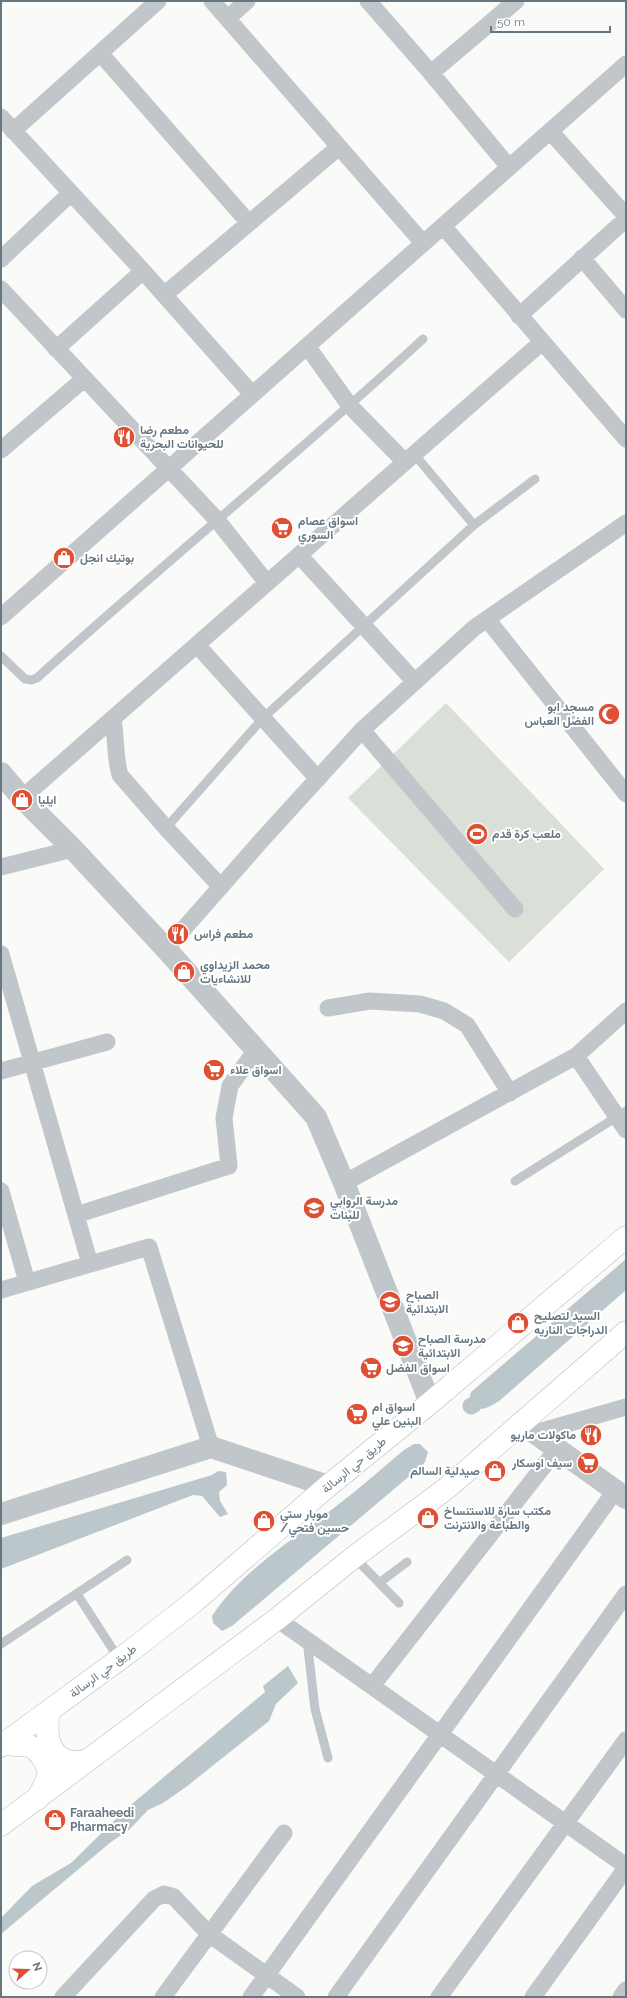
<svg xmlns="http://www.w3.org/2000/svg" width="627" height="1998" viewBox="0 0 627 1998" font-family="Raleway,Vazirmatn,sans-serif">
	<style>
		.green { fill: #dadfd7 }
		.water { fill: #bbc7cb }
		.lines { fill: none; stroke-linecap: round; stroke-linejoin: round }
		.canal { stroke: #bbc7cb; stroke-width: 17 }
		.primary-casing { stroke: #b5babe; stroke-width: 23 }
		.service { stroke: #c1c6ca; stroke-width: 9 }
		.minor { stroke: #c1c6ca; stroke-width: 17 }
		.tertiary { stroke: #c1c6ca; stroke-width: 22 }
		.primary { stroke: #fff; stroke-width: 22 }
		.labels { text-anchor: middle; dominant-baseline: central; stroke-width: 4; stroke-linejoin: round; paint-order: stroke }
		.poi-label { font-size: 12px; font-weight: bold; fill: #667782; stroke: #fff; text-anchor: start }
		.street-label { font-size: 12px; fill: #667782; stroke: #fff }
	</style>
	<rect width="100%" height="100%" fill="#fafaf8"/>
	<!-- green -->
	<path class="green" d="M446,703l158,166 -95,93 -161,-164z"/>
	<!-- water -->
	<path class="water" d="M626,1259v31l-127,111c-13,8 -22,14 -29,-5l1,-4z
		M414,1444h6l8,8 -3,10 -6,6 -187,158 -10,5 -9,-8 -1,-7c30,-46 81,-76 123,-109 24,-18 46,-38 69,-57z
		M218,1471l8,1 1,13 -8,7 1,9 8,13 -8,3 -18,-21 -9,-1 -192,74v-31l211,-63z
		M288,1666l10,17 -22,21 -7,17 -83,66 -23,16 -15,7 -19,20 -18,12 -110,92v-16l31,-32 39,-23 55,-54 139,-117 -2,-6z"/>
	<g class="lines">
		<!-- canal -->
		<path class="canal" d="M471,1406l2,-1"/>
		<!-- primary casing -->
		<g class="primary-casing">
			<path id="primary" d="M48,1712c0,8 -1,17 0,25 4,21 20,29 40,23
				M4,1744c8,1 17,1 25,2 5,1 9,6 12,10 13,15 5,28 -4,43
				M1,1746l131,-96 64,-50 132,-114 102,-83 196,-166
				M1,1825l276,-206 77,-62 93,-69 179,-156"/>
		</g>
		<!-- service -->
		<path class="service" d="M414,454l60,71
			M1,656l24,23 6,1 6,-2c127,-115 260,-223 386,-339
			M166,828l97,-110 211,-193 61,-46
			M515,1181l111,-70
			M354,1557l45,46
			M379,1583l28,-21
			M77,1594l42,65
			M307,1640l8,69 13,49
			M1,1644l126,-84"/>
		<!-- minor -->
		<path class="minor" d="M212,1l211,242
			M368,1l63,72 78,94
			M228,18l19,-17
			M100,53l149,170
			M431,73l85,-72
			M1,117l142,154 109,123
			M13,131l145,-130
			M550,131l76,85
			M443,226l183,213
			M582,258l44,52
			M1,259l70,-66
			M1,289l216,231 50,63
			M164,295l175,-148
			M519,316l107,-97
			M307,346l43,60 55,56
			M56,349l87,-78
			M1,450l83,-71
			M299,555l116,127
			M1,617l625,-553
			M487,619l139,175
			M197,645l121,134
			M113,718c3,18 2,41 7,57l46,53 55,59
			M362,730l153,179
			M22,798l520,-456
			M1,867l72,-18
			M166,949l94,-107 102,-112 112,-102 152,-105
			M1,954l89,310
			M328,1008l42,-7 50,3 24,7 23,14 43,68
			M576,1056l50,74
			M1,1071l106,-29
			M344,1183l232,-127 50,-45
			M1,1191l26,91
			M76,1215l153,-49 -5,-48 6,-32 26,-36
			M1,1290l148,-43 62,200
			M535,1433l91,-26
			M277,1619l349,247
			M372,1686l185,-237
			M63,1997l91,-98 10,-5 10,3 35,37 88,63
			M163,1997l121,-164
			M251,1997l364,-506
			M336,1997l290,-403
			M439,1997l187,-257
			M533,1997l93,-129
			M621,1997l5,-7"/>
		<!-- tertiary -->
		<path class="tertiary" d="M1,773l21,25 51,51 93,100 150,168 28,66 86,220
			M521,1423l105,75
			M1,1514l210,-67 117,39"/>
		<!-- primary -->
		<use href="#primary" class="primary"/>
	</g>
	<!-- icons -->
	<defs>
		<g id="restaurant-disc" transform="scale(1.15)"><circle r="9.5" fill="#de5033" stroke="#fff"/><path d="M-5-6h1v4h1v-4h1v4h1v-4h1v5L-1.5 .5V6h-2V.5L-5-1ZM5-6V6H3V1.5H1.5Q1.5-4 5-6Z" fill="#fff"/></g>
		<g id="supermarket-disc" transform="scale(1.15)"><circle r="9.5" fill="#de5033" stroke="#fff"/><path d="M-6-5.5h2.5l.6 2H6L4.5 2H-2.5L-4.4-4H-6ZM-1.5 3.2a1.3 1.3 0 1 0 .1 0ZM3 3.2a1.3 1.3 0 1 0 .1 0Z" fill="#fff"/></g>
		<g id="shop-disc" transform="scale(1.15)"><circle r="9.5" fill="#de5033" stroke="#fff"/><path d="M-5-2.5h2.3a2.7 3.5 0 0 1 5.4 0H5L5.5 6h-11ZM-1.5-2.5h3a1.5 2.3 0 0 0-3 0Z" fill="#fff"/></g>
		<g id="mosque-disc" transform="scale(1.15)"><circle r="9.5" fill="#de5033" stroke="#fff"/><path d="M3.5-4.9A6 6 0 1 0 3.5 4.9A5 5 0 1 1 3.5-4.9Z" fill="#fff"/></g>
		<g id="stadium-disc" transform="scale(1.15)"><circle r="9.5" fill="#de5033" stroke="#fff"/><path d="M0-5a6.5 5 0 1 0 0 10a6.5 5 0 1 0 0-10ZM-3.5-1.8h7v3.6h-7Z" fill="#fff"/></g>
		<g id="school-disc" transform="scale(1.15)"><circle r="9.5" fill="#de5033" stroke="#fff"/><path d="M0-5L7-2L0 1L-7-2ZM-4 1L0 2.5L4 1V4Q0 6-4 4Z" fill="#fff"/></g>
	</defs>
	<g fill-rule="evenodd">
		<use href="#restaurant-disc" x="124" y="437"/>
		<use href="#supermarket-disc" x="282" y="528"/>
		<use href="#shop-disc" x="64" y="558"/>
		<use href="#mosque-disc" x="609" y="714"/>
		<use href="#shop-disc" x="22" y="800"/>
		<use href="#stadium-disc" x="477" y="834"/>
		<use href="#restaurant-disc" x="178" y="934"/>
		<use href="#shop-disc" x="184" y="972"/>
		<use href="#supermarket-disc" x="214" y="1070"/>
		<use href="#school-disc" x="314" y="1208"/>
		<use href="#school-disc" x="390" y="1302"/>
		<use href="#shop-disc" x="518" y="1323"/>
		<use href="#school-disc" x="403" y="1346"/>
		<use href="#supermarket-disc" x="371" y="1368"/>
		<use href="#supermarket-disc" x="357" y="1414"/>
		<use href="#restaurant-disc" x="591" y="1435"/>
		<use href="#supermarket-disc" x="588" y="1463"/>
		<use href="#shop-disc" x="495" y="1471"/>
		<use href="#shop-disc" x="428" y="1518"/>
		<use href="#shop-disc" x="264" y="1521"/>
		<use href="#shop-disc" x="55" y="1820"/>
	</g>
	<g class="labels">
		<!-- poi labels -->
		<g class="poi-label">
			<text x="140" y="430">مطعم رضا<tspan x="140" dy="14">للحيوانات البحرية</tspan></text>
			<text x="298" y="521">اسواق عصام<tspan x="298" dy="14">السوري</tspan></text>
			<text x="80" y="558">بوتيك انجل</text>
			<text x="594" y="707" text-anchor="end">مسجد ابو<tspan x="594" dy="14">الفضل العباس</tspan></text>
			<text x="38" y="800">ايليا</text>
			<text x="492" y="834">ملعب كرة قدم</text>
			<text x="194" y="934">مطعم فراس</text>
			<text x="200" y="965">محمد الزيداوي<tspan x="200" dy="14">للانشاءيات</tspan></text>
			<text x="230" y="1070">اسواق علاء</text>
			<text x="330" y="1201">مدرسة الروابي<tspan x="330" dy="14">للبنات</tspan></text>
			<text x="406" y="1295">الصباح<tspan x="406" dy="14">الابتدائية</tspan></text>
			<text x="534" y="1316">السيد لتصليح<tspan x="534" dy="14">الدراجات الناريه</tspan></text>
			<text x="418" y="1339">مدرسة الصباح<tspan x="418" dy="14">الابتدائية</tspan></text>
			<text x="386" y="1368">اسواق الفضل</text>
			<text x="372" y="1407">اسواق ام<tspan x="372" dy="14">البنين علي</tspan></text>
			<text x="576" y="1435" text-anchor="end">ماكولات ماريو</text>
			<text x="572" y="1463" text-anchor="end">سيف اوسكار</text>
			<text x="480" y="1471" text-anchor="end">صيدلية السالم</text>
			<text x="444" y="1511">مكتب سارة للاستنساخ<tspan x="444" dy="14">والطباعة والانترنت</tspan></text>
			<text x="280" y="1514">موبار ستي<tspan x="280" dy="14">/حسين فتحي</tspan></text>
			<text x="70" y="1813">Faraaheedi<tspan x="70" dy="14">Pharmacy</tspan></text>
		</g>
		<!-- street labels -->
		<g class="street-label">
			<text transform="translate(354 1465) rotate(-40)">طريق حي الرسالة</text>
			<text transform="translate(103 1671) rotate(-37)">طريق حي الرسالة</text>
		</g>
	</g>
	<!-- border -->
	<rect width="627" height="1998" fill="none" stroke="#667782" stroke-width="4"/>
	<!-- north arrow -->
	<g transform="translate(28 1970) rotate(70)"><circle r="19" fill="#ffffff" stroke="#c2c9cd"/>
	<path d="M0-3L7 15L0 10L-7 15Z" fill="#de5033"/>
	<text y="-6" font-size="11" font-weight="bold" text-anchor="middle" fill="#667782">N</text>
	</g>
	<!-- scale -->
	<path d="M491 26v6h119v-6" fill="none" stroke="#667782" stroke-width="2"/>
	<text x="497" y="26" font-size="12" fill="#667782" stroke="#ffffff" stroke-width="3" paint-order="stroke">50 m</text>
</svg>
